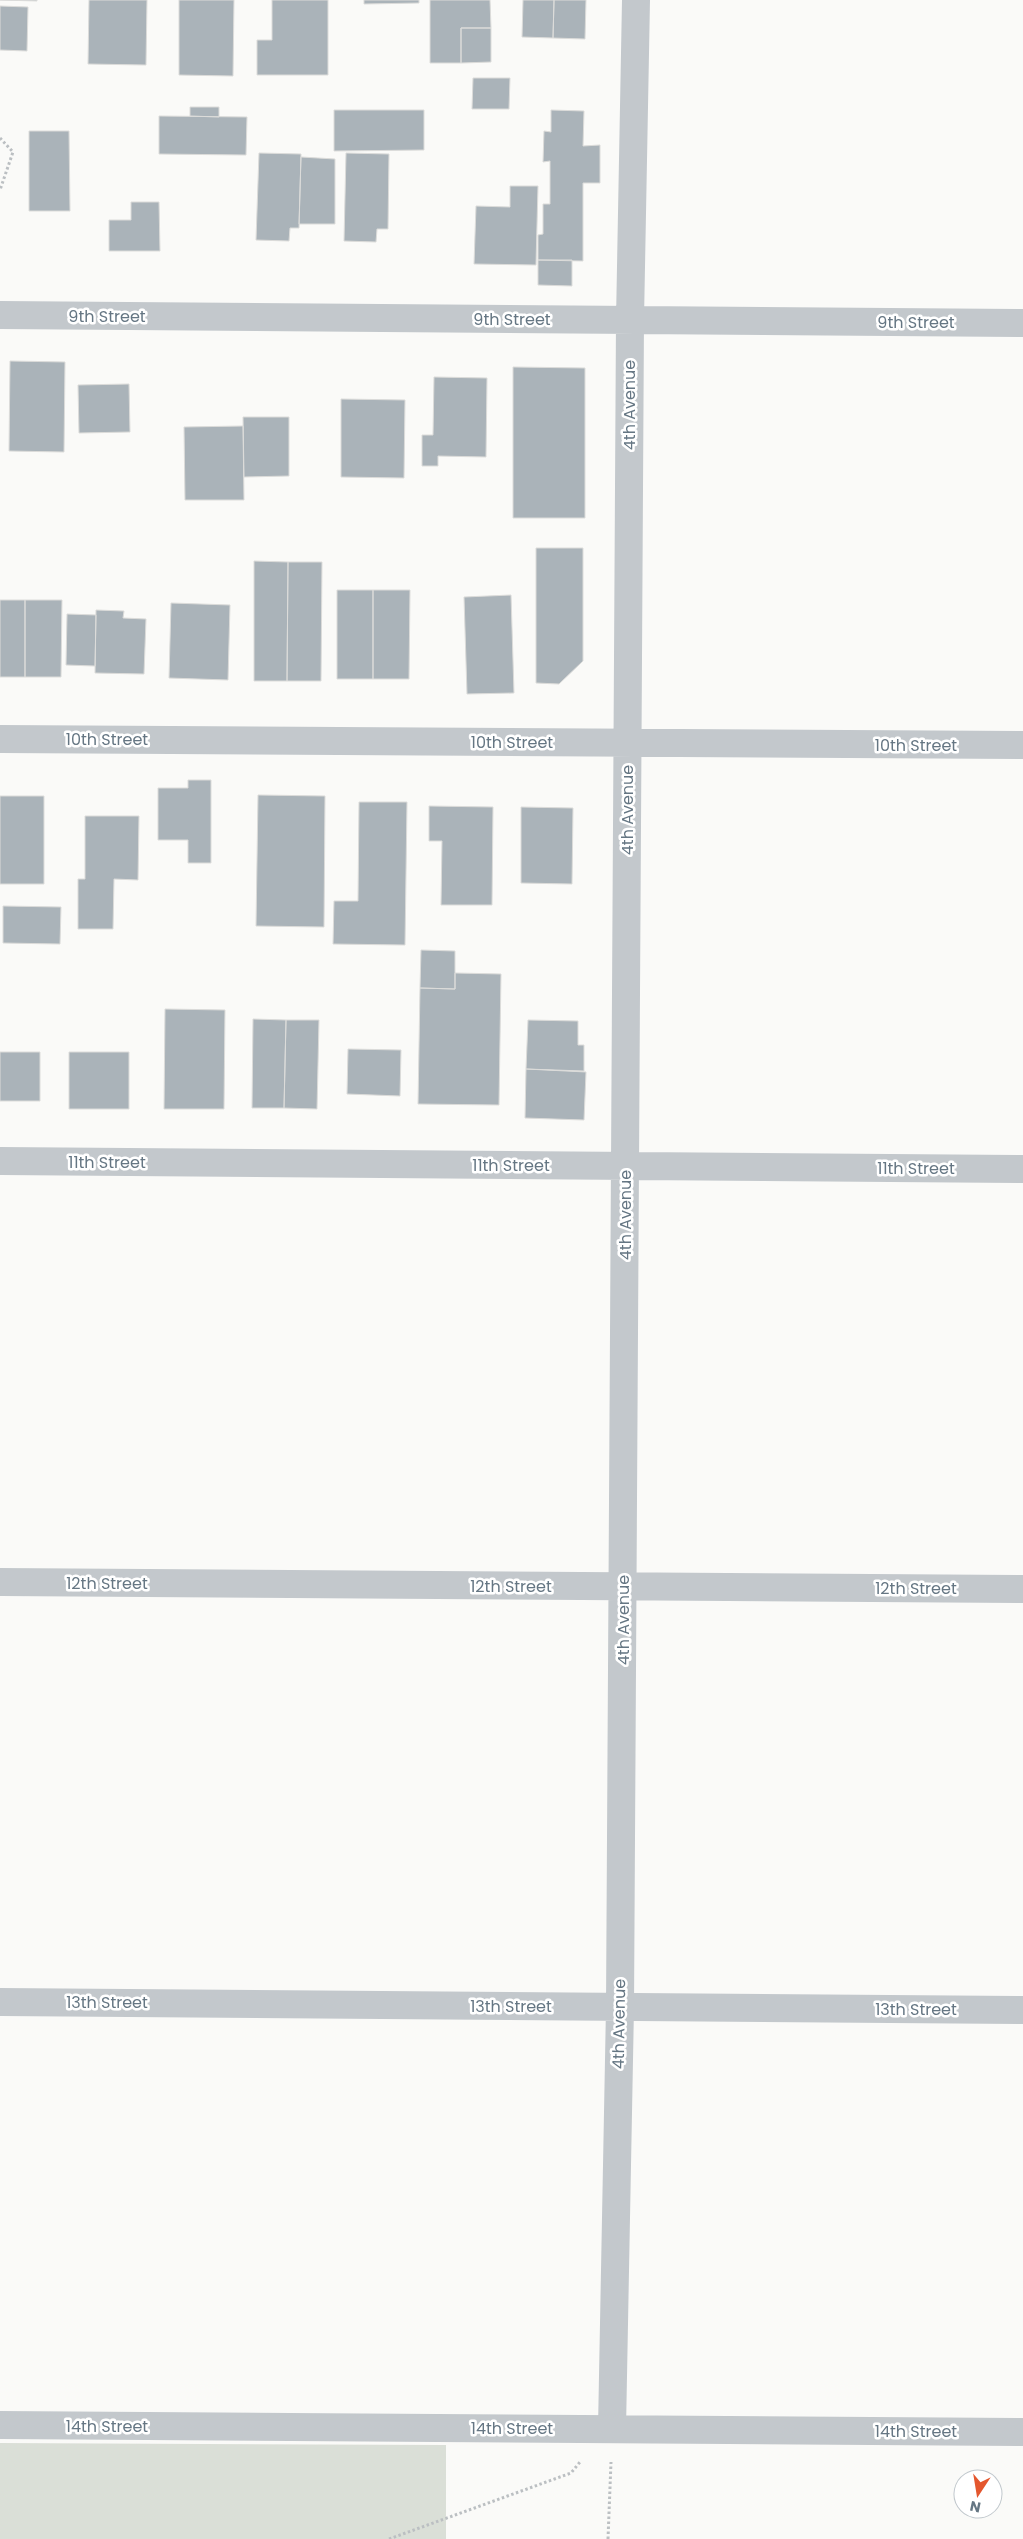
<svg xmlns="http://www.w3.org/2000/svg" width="1023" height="2539" viewBox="0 0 1023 2539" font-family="Poppins,sans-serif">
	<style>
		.green { fill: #dadfd7 }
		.building { fill: #aab3b9; stroke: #dcdcda }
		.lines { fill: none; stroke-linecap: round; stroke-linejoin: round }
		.path { stroke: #bbbfc2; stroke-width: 3; stroke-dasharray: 2.5 2.5; stroke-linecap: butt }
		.street { stroke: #c3c8cc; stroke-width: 28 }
		.labels { text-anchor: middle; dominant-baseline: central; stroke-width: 5; stroke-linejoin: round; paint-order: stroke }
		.street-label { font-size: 16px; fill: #657683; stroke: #fff }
	</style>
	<rect width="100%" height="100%" fill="#fafaf8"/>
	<!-- green -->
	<path class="green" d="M0,2443l446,2v94h-446z"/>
	<!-- building -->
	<path class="building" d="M0,0h37v1z
		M89,0h58l-1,65 -58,-1z
		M179,0h55l-1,76 -54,-1z
		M272,0h56v75h-71v-35h15z
		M364,0h55v3l-55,1z
		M430,0h60l1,28h-30v35h-31z
		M523,0h31l-1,38 -31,-1z
		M554,0h32l-1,39 -32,-1z
		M0,6l28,1 -1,44 -27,-1z
		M461,28h30v34l-30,1z
		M473,78h37l-1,31h-37z
		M190,107h29v10l-29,-1z
		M334,110h90v40l-90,1z
		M551,110l33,1 -1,35 17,-1v38h-17v78l-45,-1v-25l5,-1v-30h7v-43l-7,1 1,-31 7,1z
		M159,116l88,1 -1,38 -87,-1z
		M29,131h40l1,80h-41z
		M259,153l42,1 -2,74h-9l-1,13 -33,-1z
		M346,153l43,1 -1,75h-11l-1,13 -32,-1z
		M301,157l34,2v65h-36z
		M510,186h28l-2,79 -62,-1 2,-58 34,1z
		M131,202h28l1,49h-51v-31h22z
		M538,260h34v26l-34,-1z
		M10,361l55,1 -1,90 -55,-1z
		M513,367l72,1v150h-72z
		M434,377l53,1 -1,79 -48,-1v10h-16v-31h11z
		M129,384l1,48 -51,1 -1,-48z
		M341,399l64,1 -1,78 -63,-1z
		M243,417h46v59l-45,1z
		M243,426l1,74h-59l-1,-73z
		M536,548h47v113l-24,23 -23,-1z
		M254,561l34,1 -1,119h-33z
		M288,562h34l-1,119h-34z
		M337,590h36v89h-36z
		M373,590h37l-1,89h-36z
		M511,595l3,98 -47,1 -3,-97z
		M0,600h25v77h-25z
		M25,600h37l-1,77h-36z
		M171,603l59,2 -2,75 -59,-2z
		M96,610l28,1 -1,7 23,1 -2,55 -49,-1z
		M67,614l29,1 -1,51 -29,-1z
		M188,780h23v83h-23v-23h-30v-52h30z
		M258,795l67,1 -1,131 -68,-1z
		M0,796h44v88h-44z
		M359,802h48l-2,143 -72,-1 1,-43h24z
		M429,806l64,1 -1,98h-51l1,-64h-13z
		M521,807l52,1 -1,76 -51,-1z
		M85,816h54l-1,64 -24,-1 -1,50h-35v-50h7z
		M3,906l58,1 -1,37 -57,-1z
		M421,950l34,1v38l-35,-1z
		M455,973l46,1 -2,131 -81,-1 2,-116 35,1z
		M165,1009l60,1 -1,99h-60z
		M253,1019l33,1 -2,88h-32z
		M286,1020h33l-2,89 -33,-1z
		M528,1020l50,1v24h6v26l-58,-2z
		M348,1049l53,1 -1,46 -53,-2z
		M0,1052h40v49h-40z
		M69,1052h60v57h-60z
		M526,1069l60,3 -2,48 -59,-2z"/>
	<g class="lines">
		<!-- path -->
		<path class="path" d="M0,138l13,14 -13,38
			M389,2539l182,-66 9,-11
			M608,2539l3,-77"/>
		<!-- street -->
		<path class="street" d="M0,315l1023,8
			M0,739l1023,6
			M0,1161l1023,8
			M0,1582l1023,7
			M0,2002l1023,8
			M0,2425l1023,7
			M612,2429l8,-422 10,-1687 6,-320"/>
	</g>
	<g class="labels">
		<!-- street labels -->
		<g class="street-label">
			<text x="107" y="316">9th Street</text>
			<text x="512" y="319">9th Street</text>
			<text x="916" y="322">9th Street</text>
			<text transform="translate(629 405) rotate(-90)">4th Avenue</text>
			<text x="107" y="739">10th Street</text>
			<text x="512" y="742">10th Street</text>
			<text x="916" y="745">10th Street</text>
			<text transform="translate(627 810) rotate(-90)">4th Avenue</text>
			<text x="107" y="1162">11th Street</text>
			<text x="511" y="1165">11th Street</text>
			<text x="916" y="1168">11th Street</text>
			<text transform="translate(625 1215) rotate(-90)">4th Avenue</text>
			<text x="107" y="1583">12th Street</text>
			<text x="511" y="1586">12th Street</text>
			<text x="916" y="1588">12th Street</text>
			<text transform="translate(623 1620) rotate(-90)">4th Avenue</text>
			<text x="107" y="2002">13th Street</text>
			<text x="511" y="2006">13th Street</text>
			<text x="916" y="2009">13th Street</text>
			<text transform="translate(619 2024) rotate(-89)">4th Avenue</text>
			<text x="107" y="2426">14th Street</text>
			<text x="512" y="2428">14th Street</text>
			<text x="916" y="2431">14th Street</text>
		</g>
	</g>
	<!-- north arrow -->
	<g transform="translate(978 2494) rotate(192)"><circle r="24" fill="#ffffff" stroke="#c1c8cd"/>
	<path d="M0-4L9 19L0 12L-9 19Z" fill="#e4572e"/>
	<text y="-8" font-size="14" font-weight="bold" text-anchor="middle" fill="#657683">N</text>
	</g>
</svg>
